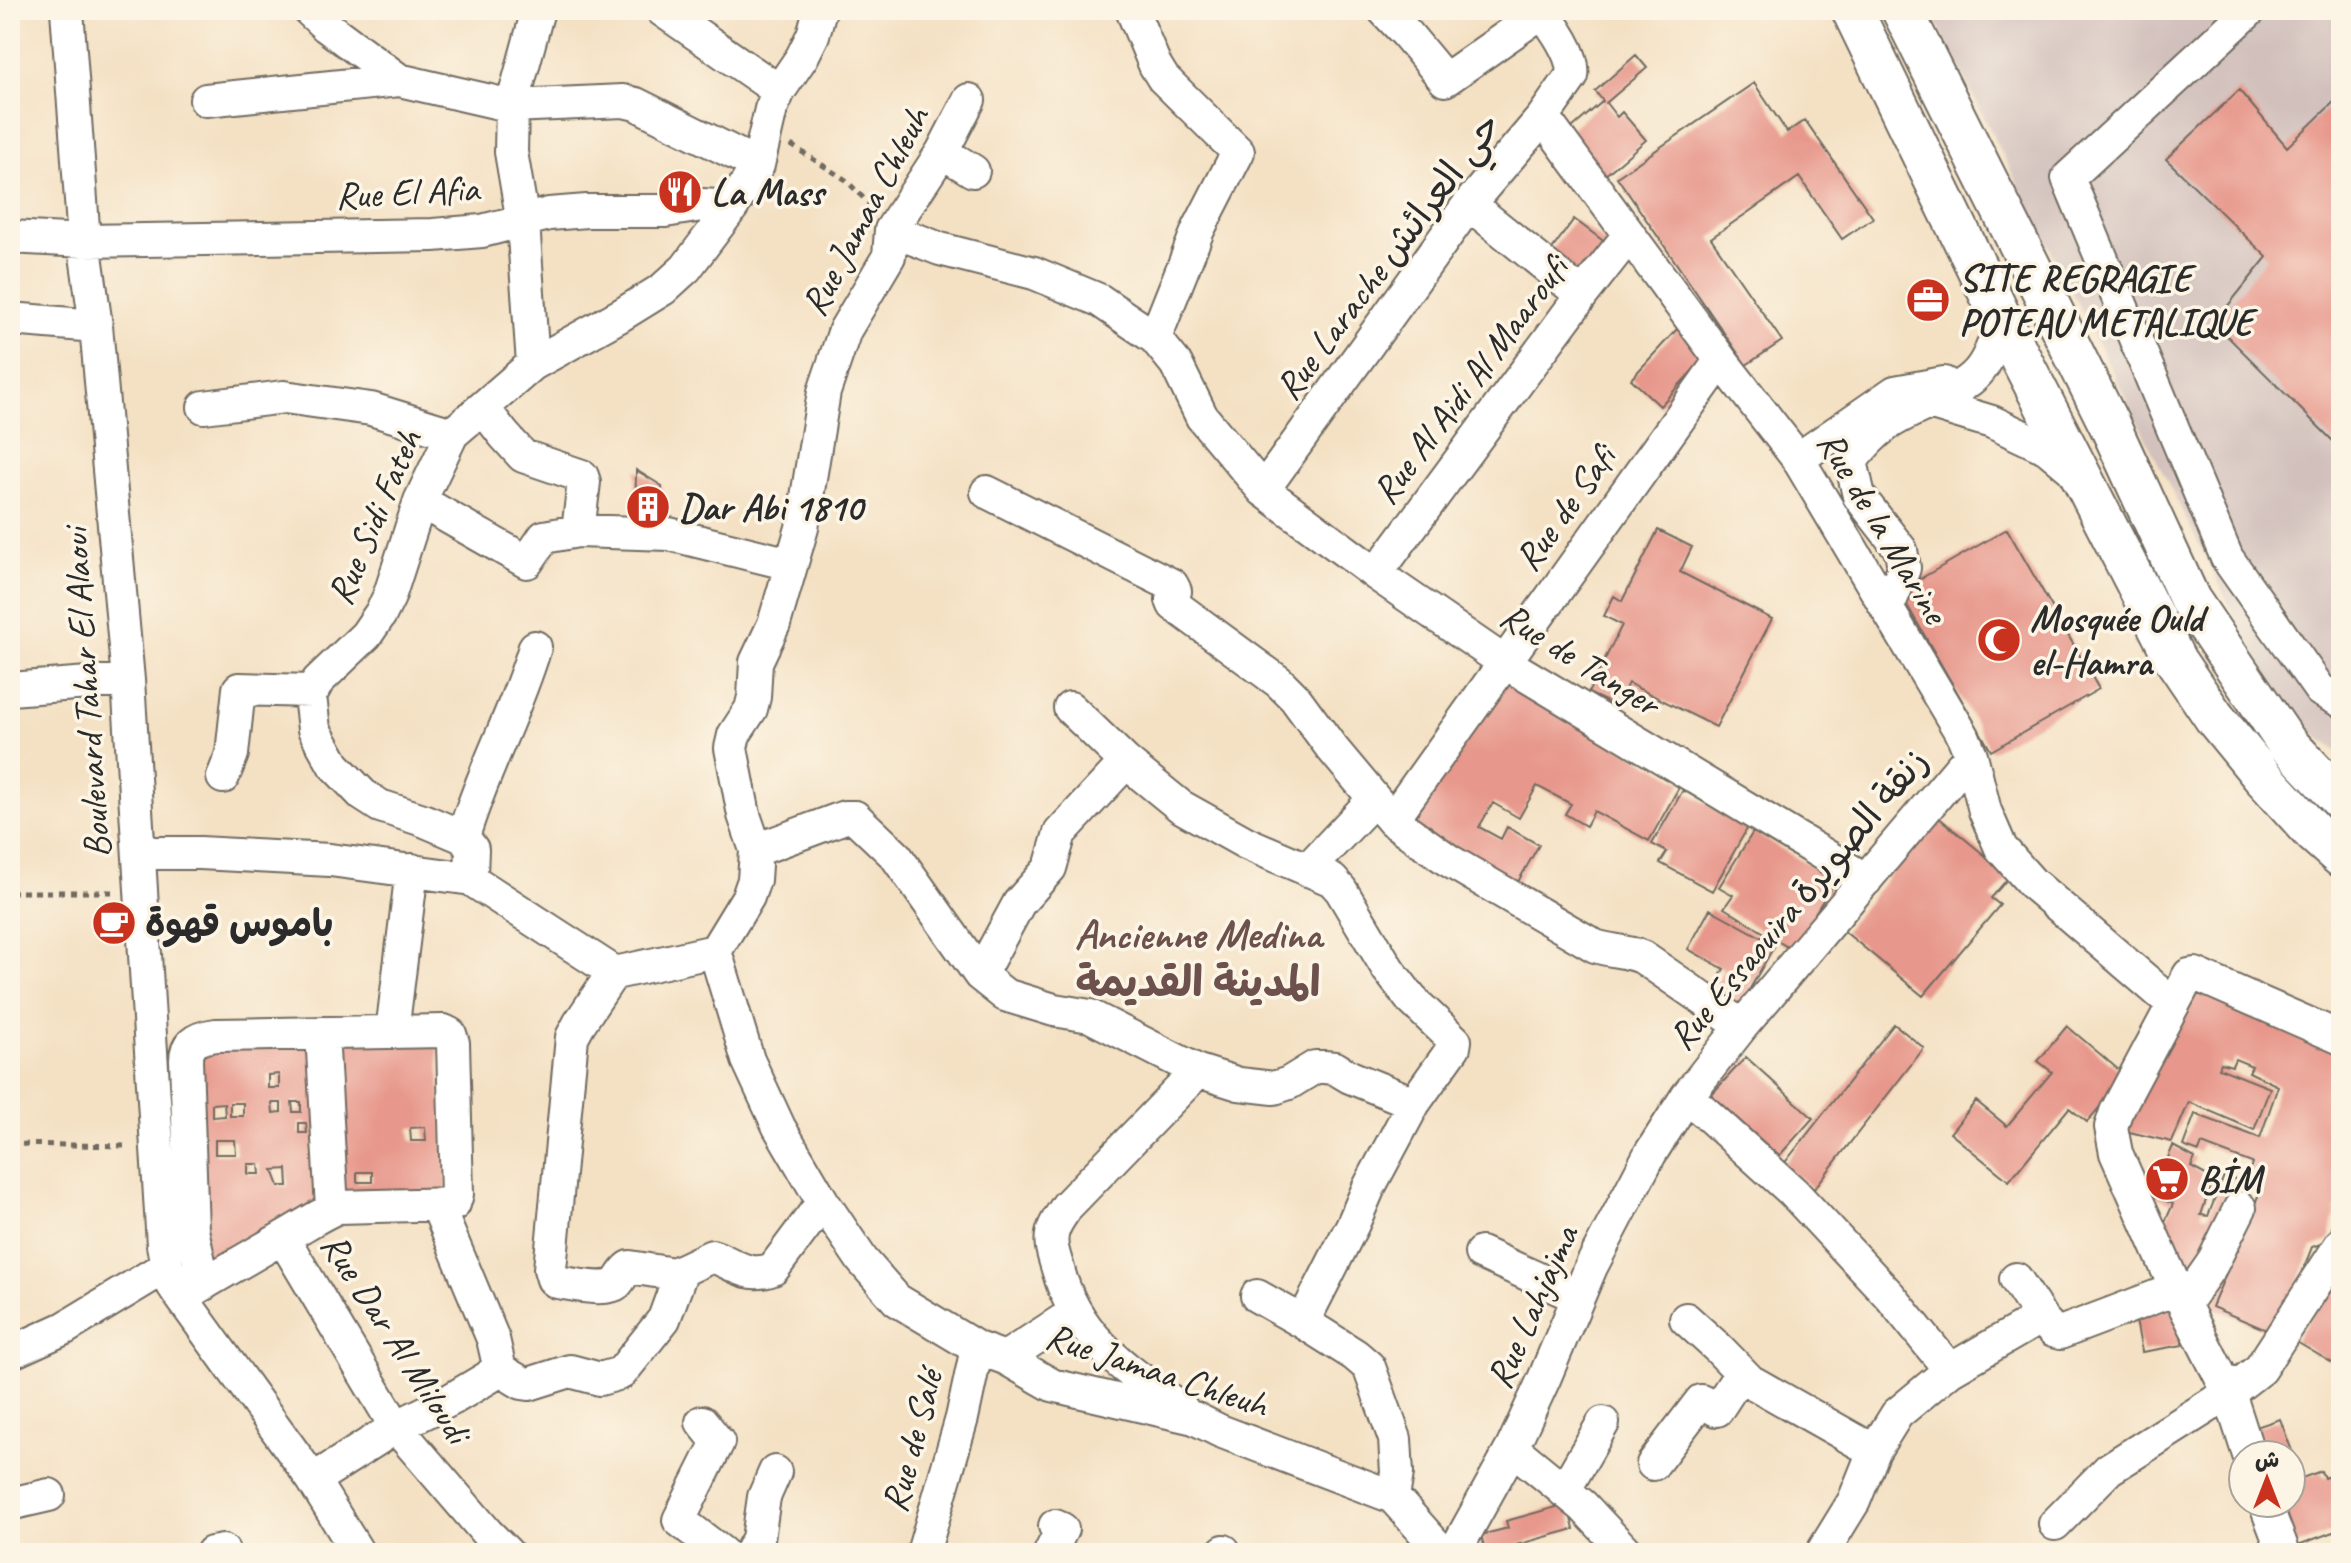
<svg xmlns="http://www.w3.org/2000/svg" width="2351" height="1563" viewBox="0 0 2351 1563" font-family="Caveat,'Playpen Sans Arabic',sans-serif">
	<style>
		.industrial { fill: #d1c0bc }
		.building { fill: #e7978b; fill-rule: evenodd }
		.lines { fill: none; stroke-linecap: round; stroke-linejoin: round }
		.minor-casing { stroke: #716b61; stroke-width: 36 }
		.major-casing { stroke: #716b61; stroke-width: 44 }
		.path { stroke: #716b61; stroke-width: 5; stroke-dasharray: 6 6; stroke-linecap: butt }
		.minor { stroke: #fff; stroke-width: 32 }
		.major { stroke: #fff; stroke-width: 40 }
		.labels { text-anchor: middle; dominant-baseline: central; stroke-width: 7; stroke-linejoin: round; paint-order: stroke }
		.street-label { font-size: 38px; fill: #2b2b2b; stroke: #fcf5e5 }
		.poi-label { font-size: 38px; font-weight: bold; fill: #2b2b2b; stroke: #fcf5e5; text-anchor: start }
		.quarter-label { font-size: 42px; font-weight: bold; fill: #6d514d; stroke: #fcf5e5 }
	</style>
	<rect width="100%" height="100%" fill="#fcf5e5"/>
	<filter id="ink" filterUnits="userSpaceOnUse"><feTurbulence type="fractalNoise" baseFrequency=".0125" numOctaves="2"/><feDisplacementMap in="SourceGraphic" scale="16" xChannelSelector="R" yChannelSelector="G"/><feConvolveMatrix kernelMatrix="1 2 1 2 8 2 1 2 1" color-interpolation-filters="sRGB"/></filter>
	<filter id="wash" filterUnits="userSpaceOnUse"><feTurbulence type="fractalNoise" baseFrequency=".006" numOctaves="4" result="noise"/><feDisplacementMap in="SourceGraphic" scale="32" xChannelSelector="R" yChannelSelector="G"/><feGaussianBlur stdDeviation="1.8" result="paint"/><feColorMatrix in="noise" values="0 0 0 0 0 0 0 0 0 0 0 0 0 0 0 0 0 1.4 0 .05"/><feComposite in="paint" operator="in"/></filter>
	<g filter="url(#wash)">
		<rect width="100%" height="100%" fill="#f4e1c4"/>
		<!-- industrial -->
		<path class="industrial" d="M1930,10h411v744l-58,-43z"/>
		<g id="blocks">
			<!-- building -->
			<path class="building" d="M1636,55l11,13 -41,35 11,14 5,-5 24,28 -43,37 -38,-43 38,-33 -8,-10z
				M1754,83l33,49 18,-12 68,98 -31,21 -43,-62 -88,61 71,103 -36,24 -129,-188z
				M2239,90l48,57 54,-52v230l-5,5 5,6v113l-127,-126 53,-66 -101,-98z
				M1574,219l36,27 -29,39 -36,-26z
				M1678,328l29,27 -47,51 -29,-27z
				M636,470l26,16 -2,45 -25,-2z
				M2007,529l92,160 -108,62 -92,-160z
				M1658,530l34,17 -12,25 92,47 -56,108 -88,-44 -12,23 -28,-13 34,-68 -18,-9 10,-20 8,5z
				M1495,677l187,105 -33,59 -55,-30 -8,15 -21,-12 6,-10 -34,-18 -18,32 -26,-15 -14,24 22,12 6,-12 32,18 -24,42 -105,-60z
				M1683,790l65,37 -36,64 -52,-28 7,-11 -15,-8z
				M1938,817l72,59 -19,22 9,7 -77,91 -79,-65z
				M1753,832l82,49 -43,69 -68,-42 9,-13 -14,-8z
				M1710,909l65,36 -39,68 -28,-15 16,-29 -36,-20z
				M2200,987l141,65v137l-12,52 -17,6 -34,88 -66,-28 49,-118 -16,-6 7,-20 -50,-19 -3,8 -16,-6 12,-32 65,24 18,-52 -29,-14 3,-6 -17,-7 -3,7 -11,-3 -2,5 51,20 -16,42 -65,-28 -17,40 -51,-12z
				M1894,1024l30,24 -110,141 -31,-24z
				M2067,1026l59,50 -39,46 -18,-14 -60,73 -59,-48 26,-32 31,25 45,-54 -14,-11z
				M437,1036l11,163 -112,-5 -5,-154zM425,1127l1,14h-15l-1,-13zM357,1172h15v10h-15z
				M315,1037l6,169 -107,66 -16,-26 -7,-193zM279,1074v14h-11v-13zM292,1102h9v10h-8zM224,1103l1,13 -13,1v-13zM230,1103h13v13h-13zM272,1103h9v9l-8,1zM299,1123h7l1,10h-8zM215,1140h20l1,14h-21zM248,1164h11l1,10h-12zM287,1169l1,17h-9l-6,-16z
				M1746,1057l67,61 -34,38 -68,-61z
				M2173,1146l22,12 -4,9 22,12 -12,36 7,1 16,-40 21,7 -28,54 -31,50 -24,-58 11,-25 -21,-9z
				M2341,1268v100l-46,-27z
				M2175,1308l8,37 -41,7 -7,-37z
				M2280,1419l22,59 19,-7 3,7 17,-6v57l-51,19 -16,-45h17v-48h-35l-9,-25z
				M1567,1504l7,25 -58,16 2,8h-32l-5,-18 27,-7 -2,-7z"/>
		</g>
	</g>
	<g filter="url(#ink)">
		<use href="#blocks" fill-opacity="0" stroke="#716b61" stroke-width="2"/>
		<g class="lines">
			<!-- minor casing -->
			<g class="minor-casing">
				<path id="minor" d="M67,10l17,231 12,85 32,354 35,565 4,21 6,19 8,12 132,183 45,73
					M309,10l17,16 73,54
					M662,10l117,81
					M1132,10l23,55 8,13 75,74 -40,78 -43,108
					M1384,10l22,23 39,47 97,-68
					M2250,10l-182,168 159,380 93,132 21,11
					M206,100l193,-20 113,26 111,-5 13,3 122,61
					M969,100l-27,52 -51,78 -2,26 -44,74 -21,62 -22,136 -28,96 -18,38 -2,35 -3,12 -17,26 -3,13 13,67 12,35 -2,30 -6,17 -33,54 33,109 31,67 44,75 39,58 35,40 80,48 28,10 47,27 142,33 26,13 173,66 50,56
					M1543,117l178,243 77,99 165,277 8,19 14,56 16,37 31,35 140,120
					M942,152l31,19
					M1469,204l113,91
					M891,230l49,19 94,24 65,27 56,38 21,26 26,53 61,73 113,84 128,88 362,218
					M10,237l74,4 349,-6 49,-4 67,-17 38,-3h78l37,-6 30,2
					M10,319l86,7
					M2002,320c-18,54 -22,58 -73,83l63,19 55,26 31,26
					M533,364l-10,-142 -12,-70 1,-46 26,-96
					M204,407l80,-10 87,12 81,25
					M483,408l21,27 19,21 59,20 2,6 -6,49
					M1798,459l97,-67 49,-9
					M1263,490l206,-286 74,-87 29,-41c4,-20 -20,-52 -32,-66
					M987,492l185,93 3,6 -3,9 2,5 105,77 16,16 36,49 61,73 56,40 147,86c15,5 32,5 47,11l100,69
					M420,501l107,61 17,-25 34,-6 91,3 121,30
					M1376,574l206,-279 47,-60
					M1887,609l17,-41 -3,-18 -42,-54 -8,-35c25,-33 41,-42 78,-58
					M10,689l118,-9
					M1070,708l56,54 54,44 66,37 86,37 9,10 47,79 23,30 44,42 -1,6 -40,56 -45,84 -16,37 -50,98
					M223,777l9,-23 7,-65 73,2
					M1392,820l329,-460
					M463,837c19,-65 53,-125 72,-190
					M756,850l89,-33h10l41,39 84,119 25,20 49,15 36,6 108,55 41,13 35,4 15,-5 26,-16h9l11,1 15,9 64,26
					M140,853h60l130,7 142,19
					M1307,870l67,-71
					M715,951l-100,22 -140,-91 -4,-8 1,-25 -9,-12 -40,-17 -43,-14 -17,-11 -29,-30 -20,-36 -4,-33 8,-15 48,-46 15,-22 8,-16 31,-96 32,-67 81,-70 88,-49 42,-26 23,-21 46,-61 26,-42 13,-56 8,-18 23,-34 11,-22 7,-25
					M615,973l-6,6 -30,45 -7,13 -22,232 3,10 4,3c14,2 49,10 60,1 5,-6 6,-11 13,-16l44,7 38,-18c24,8 35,23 61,13l50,-67
					M980,975l39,-72 31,-35 10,-35 66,-71
					M392,1032l20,-162
					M322,1033l10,176
					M1687,1096l106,96 97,104 60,74
					M283,1238l113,189 91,106 20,20
					M1481,1253l97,44
					M2016,1279l26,40
					M1257,1296l46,26 52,33 14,12 26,72 2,34 -4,24
					M181,1297c36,-21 72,-42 108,-63 16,-9 32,-20 49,-27l116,-3 3,-10 -4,-151 -3,-9 -6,-3 -228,4c-16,2 -30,7 -30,25l6,170 12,54
					M2184,1304l28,-40 28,-56
					M1686,1319l33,30 31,32 124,70
					M10,1353l55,-25 102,-62
					M1005,1358l69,-45
					M497,1368l25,15 7,1 41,-13 30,8 21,-6 43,-54 18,-49
					M1182,1409c-55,-39 -106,-71 -124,-140 -4,-14 -10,-27 -4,-41 3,-8 9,-15 13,-22l131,-135
					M702,1422l16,20 -39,78 43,33
					M1512,1448l71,58 44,47
					M2249,1455l-20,-62 -53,-104 -60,-136 -5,-26 5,-15 73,-137 6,-1 146,64
					M1653,1464l48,-63 16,9 24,-37
					M313,1480l83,-53 56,-28 37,-22 8,-9 1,-7 -5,-22 -56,-134
					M1564,1491l39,-68
					M2265,1503l19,50
					M10,1504l39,-9
					M2055,1524l54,-55 120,-76 31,-24 81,-125
					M1224,1551l1,2
					M212,1553l11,-2
					M750,1553l8,-14 6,-42 11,-25
					M923,1553l39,-135 15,-70
					M1050,1553l12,-24 -7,-3
					M1454,1553l58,-105 32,-69 47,-112 59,-113 37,-58 55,-70 229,-271
					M1822,1553l32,-52 20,-50 23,-37 53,-44 86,-50 6,-1 11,12 7,2 116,-44"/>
			</g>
			<!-- major casing -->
			<g class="major-casing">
				<path id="major" d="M1852,10l168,347 156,304 38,56 49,60 51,56 27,24
					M1902,10l208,416 80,174 96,142 55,58"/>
			</g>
			<!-- path -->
			<path class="path" d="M791,145l55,35 26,27
				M10,892h103
				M10,1144l119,2"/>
			<!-- minor -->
			<use href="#minor" class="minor"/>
			<!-- major -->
			<use href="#major" class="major"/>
		</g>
	</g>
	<!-- icons -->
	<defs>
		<g id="restaurant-disc" transform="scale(2.3)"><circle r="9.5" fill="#c8321e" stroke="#fcf5e5"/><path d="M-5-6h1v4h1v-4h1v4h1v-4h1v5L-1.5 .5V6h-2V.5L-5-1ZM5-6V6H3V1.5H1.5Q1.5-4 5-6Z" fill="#fff"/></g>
		<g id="office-disc" transform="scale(2.3)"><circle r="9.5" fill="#c8321e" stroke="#fcf5e5"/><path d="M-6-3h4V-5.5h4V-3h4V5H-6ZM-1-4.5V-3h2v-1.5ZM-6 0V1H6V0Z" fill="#fff"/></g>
		<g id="building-disc" transform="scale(2.3)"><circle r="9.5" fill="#c8321e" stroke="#fcf5e5"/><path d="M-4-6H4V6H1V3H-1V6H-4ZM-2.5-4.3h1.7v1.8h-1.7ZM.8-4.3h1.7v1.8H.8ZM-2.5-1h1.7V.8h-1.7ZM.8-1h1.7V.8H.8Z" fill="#fff"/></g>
		<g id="mosque-disc" transform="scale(2.3)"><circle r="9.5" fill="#c8321e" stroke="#fcf5e5"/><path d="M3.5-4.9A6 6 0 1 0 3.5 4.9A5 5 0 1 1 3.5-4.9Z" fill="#fff"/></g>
		<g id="cafe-disc" transform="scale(2.3)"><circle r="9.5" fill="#c8321e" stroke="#fcf5e5"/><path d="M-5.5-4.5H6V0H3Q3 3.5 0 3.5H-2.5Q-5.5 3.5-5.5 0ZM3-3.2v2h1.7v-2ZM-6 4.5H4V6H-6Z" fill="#fff"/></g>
		<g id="supermarket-disc" transform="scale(2.3)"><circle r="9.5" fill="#c8321e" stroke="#fcf5e5"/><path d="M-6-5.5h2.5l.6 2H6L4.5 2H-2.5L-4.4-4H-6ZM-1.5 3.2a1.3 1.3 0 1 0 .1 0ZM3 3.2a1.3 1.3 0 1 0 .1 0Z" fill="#fff"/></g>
	</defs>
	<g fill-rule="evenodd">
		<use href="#restaurant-disc" x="680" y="192"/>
		<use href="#office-disc" x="1928" y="300"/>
		<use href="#building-disc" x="648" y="507"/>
		<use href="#mosque-disc" x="1999" y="640"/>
		<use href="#cafe-disc" x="114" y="923"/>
		<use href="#supermarket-disc" x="2167" y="1179"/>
	</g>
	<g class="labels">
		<!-- street labels -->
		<g class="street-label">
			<text transform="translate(407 192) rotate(-3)">Rue El Afia</text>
			<text transform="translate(865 211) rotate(-62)">Rue Jamaa Chleuh</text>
			<text transform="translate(1388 256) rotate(-53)">Rue Larache حي العرائش</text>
			<text transform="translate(1470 380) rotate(-53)">Rue Al Aidi Al Maaroufi</text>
			<text transform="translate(1565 508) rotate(-54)">Rue de Safi</text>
			<text transform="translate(374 517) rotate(-67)">Rue Sidi Fateh</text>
			<text transform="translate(1883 527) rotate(59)">Rue de la Marine</text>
			<text transform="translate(1580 659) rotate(32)">Rue de Tanger</text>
			<text transform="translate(86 693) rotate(-94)">Boulevard Tahar El Alaoui</text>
			<text transform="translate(1798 899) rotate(-50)">Rue Essaouira زنقة الصويرة</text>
			<text transform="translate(1532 1307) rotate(-66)">Rue Lahjajma</text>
			<text transform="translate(396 1338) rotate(57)">Rue Dar Al Miloudi</text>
			<text transform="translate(1157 1370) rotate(18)">Rue Jamaa Chleuh</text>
			<text transform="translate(912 1441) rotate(-75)">Rue de Salé</text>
		</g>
		<!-- poi labels -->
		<g class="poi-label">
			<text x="711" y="192">La Mass</text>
			<text x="1959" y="278">SITE REGRAGIE<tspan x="1959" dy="44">POTEAU METALIQUE</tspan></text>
			<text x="679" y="507">Dar Abi 1810</text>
			<text x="2030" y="618">Mosquée Ould<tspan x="2030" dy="44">el-Hamra</tspan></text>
			<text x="145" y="923">باموس قهوة</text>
			<text x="2198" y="1179">BİM</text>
		</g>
		<!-- quarter labels -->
		<g class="quarter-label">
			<text x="1198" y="934">Ancienne Medina<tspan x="1198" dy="48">المدينة القديمة</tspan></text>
		</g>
	</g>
	<!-- margin -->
	<rect width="2351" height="1563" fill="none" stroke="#fcf5e5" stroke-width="40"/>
	<!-- north arrow -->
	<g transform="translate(2267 1479)"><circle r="38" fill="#fcf5e5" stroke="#a8a49b" stroke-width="2"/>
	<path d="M0-6L14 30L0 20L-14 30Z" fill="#c8321e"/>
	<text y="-12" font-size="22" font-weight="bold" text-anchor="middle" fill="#2b2b2b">ش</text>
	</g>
</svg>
